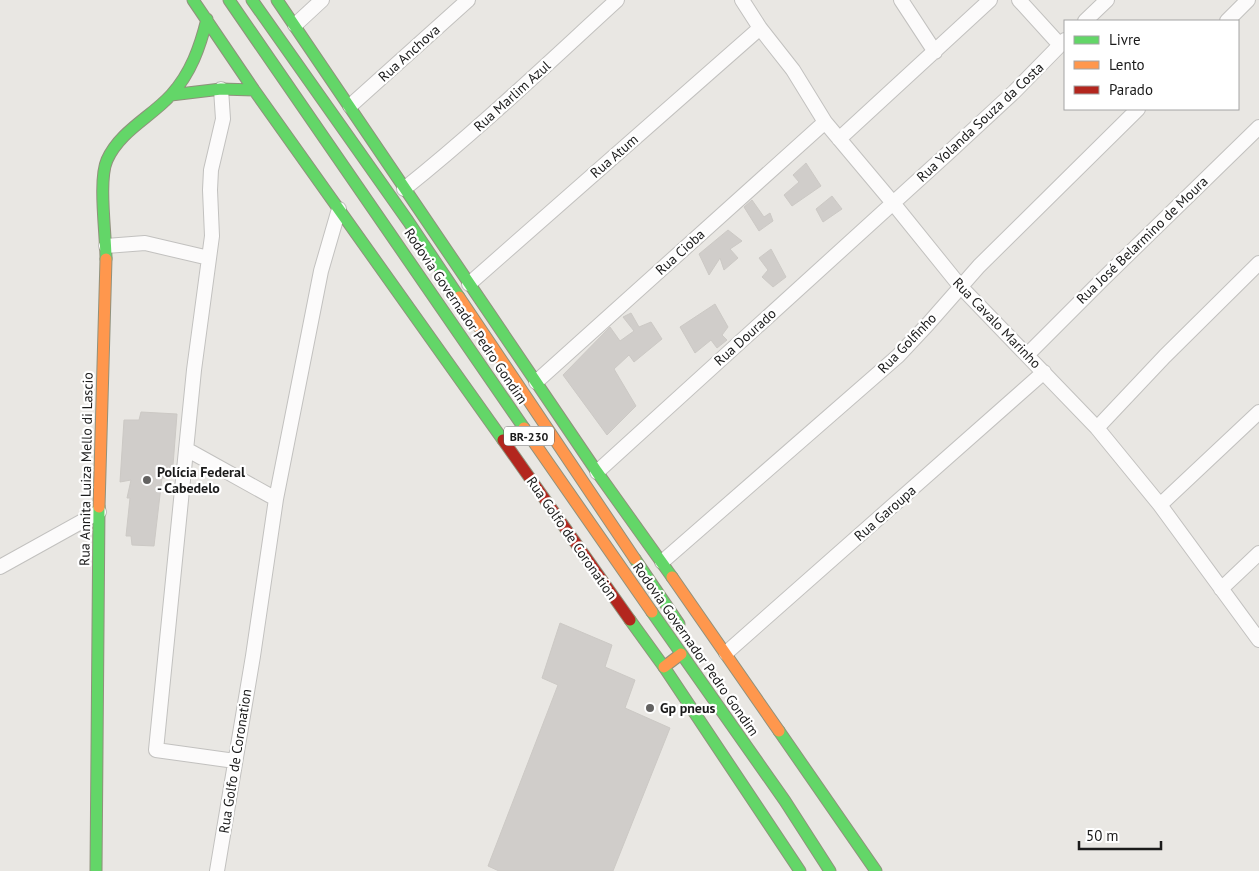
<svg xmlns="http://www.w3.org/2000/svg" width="1259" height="871" viewBox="0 0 1259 871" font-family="'PT Sans',sans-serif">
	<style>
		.building { fill: #d0cdca; stroke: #ccc9c5 }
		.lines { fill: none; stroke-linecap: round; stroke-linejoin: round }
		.street-casing { stroke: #c2c1bf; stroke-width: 16 }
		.fast-casing { stroke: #90917c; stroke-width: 13 }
		.slow-casing { stroke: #90917c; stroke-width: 13 }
		.jam-casing { stroke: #90917c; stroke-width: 13 }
		.street { stroke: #fcfbfb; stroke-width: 14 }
		.fast { stroke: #63d668; stroke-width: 11 }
		.slow { stroke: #ff974d; stroke-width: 11 }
		.jam { stroke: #b3261e; stroke-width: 11 }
		.poi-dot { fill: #636261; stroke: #fff; stroke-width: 2 }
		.labels { text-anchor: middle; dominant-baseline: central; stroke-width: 4.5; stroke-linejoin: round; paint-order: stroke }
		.shield { fill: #fff; stroke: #5f5f5f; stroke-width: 1 }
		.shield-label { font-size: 12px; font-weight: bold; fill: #1b1b1b }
		.street-label { font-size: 14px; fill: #1b1b1b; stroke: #fff }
		.poi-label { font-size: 14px; font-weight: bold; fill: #1b1b1b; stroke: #fff; text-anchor: start }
	</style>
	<rect width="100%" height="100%" fill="#e9e7e3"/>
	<!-- building -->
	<path class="building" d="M806,163l15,23 -29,20 -8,-11 15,-13 -6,-7z
		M832,196l10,13 -19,13 -7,-13z
		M752,200l12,17 6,-4 3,8 -14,10 -15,-24z
		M728,230l14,11 -12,8 8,9 -14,12 -4,-12 -11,17 -10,-21z
		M771,249l15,28 -13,10 -11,-10 6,-7 -9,-12z
		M715,304l13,23 -6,8 5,5 -10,8 -6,-8 -16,13 -15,-26z
		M631,313l8,14 12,-5 11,17 -28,23 -5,-7 -15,14 22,37 -29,29 -44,-60 47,-48 10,14 14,-10 -11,-14z
		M141,412l36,2 -5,64h-10l-8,68 -22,-1 -1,-9h-5l4,-38h-3l4,-18 -11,2 4,-62h15z
		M560,623l52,22 -7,22 30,13 -10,28 45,20 -57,143h-114l-11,-5 70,-181 -16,-7z"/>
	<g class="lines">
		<!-- street casing -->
		<g class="street-casing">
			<path id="street" d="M742,0l18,28 33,42 32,52 68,81 67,83 137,142 63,77 99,135
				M901,0l34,52
				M1019,0l41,45
				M1085,21l22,-21
				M1227,21l21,-21
				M295,25l27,-25
				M221,89l2,30 -12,51 -1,20 2,46 -18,134 -38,380 79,11
				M350,106l118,-106
				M839,139l151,-139
				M404,189c74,-59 143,-125 213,-189
				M106,246l39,-3 64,15
				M469,284l291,-256
				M1027,355l76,-76 156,-152
				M536,382l289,-260
				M1097,428l68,-72 94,-93
				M186,449l90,50
				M597,472l350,-318 67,-62 51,-52
				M1160,505l99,-93
				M662,562l236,-206 30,-32 51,-58 159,-157
				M0,567l99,-55
				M1221,589l38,-36
				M726,653l318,-281
				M217,871l36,-215 23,-157 45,-228 18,-62"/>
		</g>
		<!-- fast casing -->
		<g class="fast-casing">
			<path id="fast" d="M193,0l61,90 249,350
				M229,0l295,428
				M252,0l156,221 51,76
				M277,0l320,472 75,105
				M171,95l50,-6 33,1
				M106,259c0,-25 -8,-79 1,-99 13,-29 44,-43 64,-65 20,-22 29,-48 36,-76
				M635,559l44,65
				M652,612l133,189 45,70
				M630,620l34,47 136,204
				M779,731l97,140
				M96,871l3,-364"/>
		</g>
		<!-- slow casing -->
		<g class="slow-casing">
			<path id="slow" d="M459,297l176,262
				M524,428l128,184
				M99,507l7,-248
				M672,577l107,154
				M664,667l17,-13"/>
		</g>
		<!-- jam casing -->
		<g class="jam-casing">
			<path id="jam" d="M503,440l127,180"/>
		</g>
		<!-- street -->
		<use href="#street" class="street"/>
		<!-- fast -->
		<use href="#fast" class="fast"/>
		<!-- slow -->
		<use href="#slow" class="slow"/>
		<!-- jam -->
		<use href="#jam" class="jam"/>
	</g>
	<!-- markers -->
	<g class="poi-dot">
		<circle cx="147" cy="480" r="5"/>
		<circle cx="650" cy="708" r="5"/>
	</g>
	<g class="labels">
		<!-- shield labels -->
		<rect class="shield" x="504" y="426.5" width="50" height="19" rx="4"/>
		<g class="shield-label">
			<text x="529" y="436">BR-230</text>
		</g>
		<!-- street labels -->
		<g class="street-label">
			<text transform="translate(409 53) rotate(-42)">Rua Anchova</text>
			<text transform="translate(512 96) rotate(-42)">Rua Marlim Azul</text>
			<text transform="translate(980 122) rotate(-43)">Rua Yolanda Souza da Costa</text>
			<text transform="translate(614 156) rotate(-41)">Rua Atum</text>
			<text transform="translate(1142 240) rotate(-44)">Rua José Belarmino de Moura</text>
			<text transform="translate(680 252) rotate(-42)">Rua Cioba</text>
			<text transform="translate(466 316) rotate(56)">Rodovia Governador Pedro Gondim</text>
			<text transform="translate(997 323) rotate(46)">Rua Cavalo Marinho</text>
			<text transform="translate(745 337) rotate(-42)">Rua Dourado</text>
			<text transform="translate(907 343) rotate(-46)">Rua Golfinho</text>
			<text transform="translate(86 469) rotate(-89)">Rua Annita Luiza Mello di Lascio</text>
			<text transform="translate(885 513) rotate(-41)">Rua Garoupa</text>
			<text transform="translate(572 538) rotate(55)">Rua Golfo de Coronation</text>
			<text transform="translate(696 649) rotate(55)">Rodovia Governador Pedro Gondim</text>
			<text transform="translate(235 761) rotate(-81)">Rua Golfo de Coronation</text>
		</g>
		<!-- poi labels -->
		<g class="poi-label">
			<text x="157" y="472">Polícia Federal<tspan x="157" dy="16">- Cabedelo</tspan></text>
			<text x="660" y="708">Gp pneus</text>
		</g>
	</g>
	<!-- legend -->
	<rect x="1064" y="20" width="175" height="90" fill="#ffffff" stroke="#a4a4a4"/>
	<rect x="1074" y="36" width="25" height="8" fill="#63d668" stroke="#a4a4a4"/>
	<text x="1109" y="45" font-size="15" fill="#1b1b1b">Livre</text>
	<rect x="1074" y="61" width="25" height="8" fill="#ff974d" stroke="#a4a4a4"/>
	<text x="1109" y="70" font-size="15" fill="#1b1b1b">Lento</text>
	<rect x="1074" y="86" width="25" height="8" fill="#b3261e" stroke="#a4a4a4"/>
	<text x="1109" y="95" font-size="15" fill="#1b1b1b">Parado</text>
	<!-- scale -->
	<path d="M1079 841v8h82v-8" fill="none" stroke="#1b1b1b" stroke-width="2.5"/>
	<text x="1086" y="841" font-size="15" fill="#1b1b1b" stroke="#ffffff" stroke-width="4" paint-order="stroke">50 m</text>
</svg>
